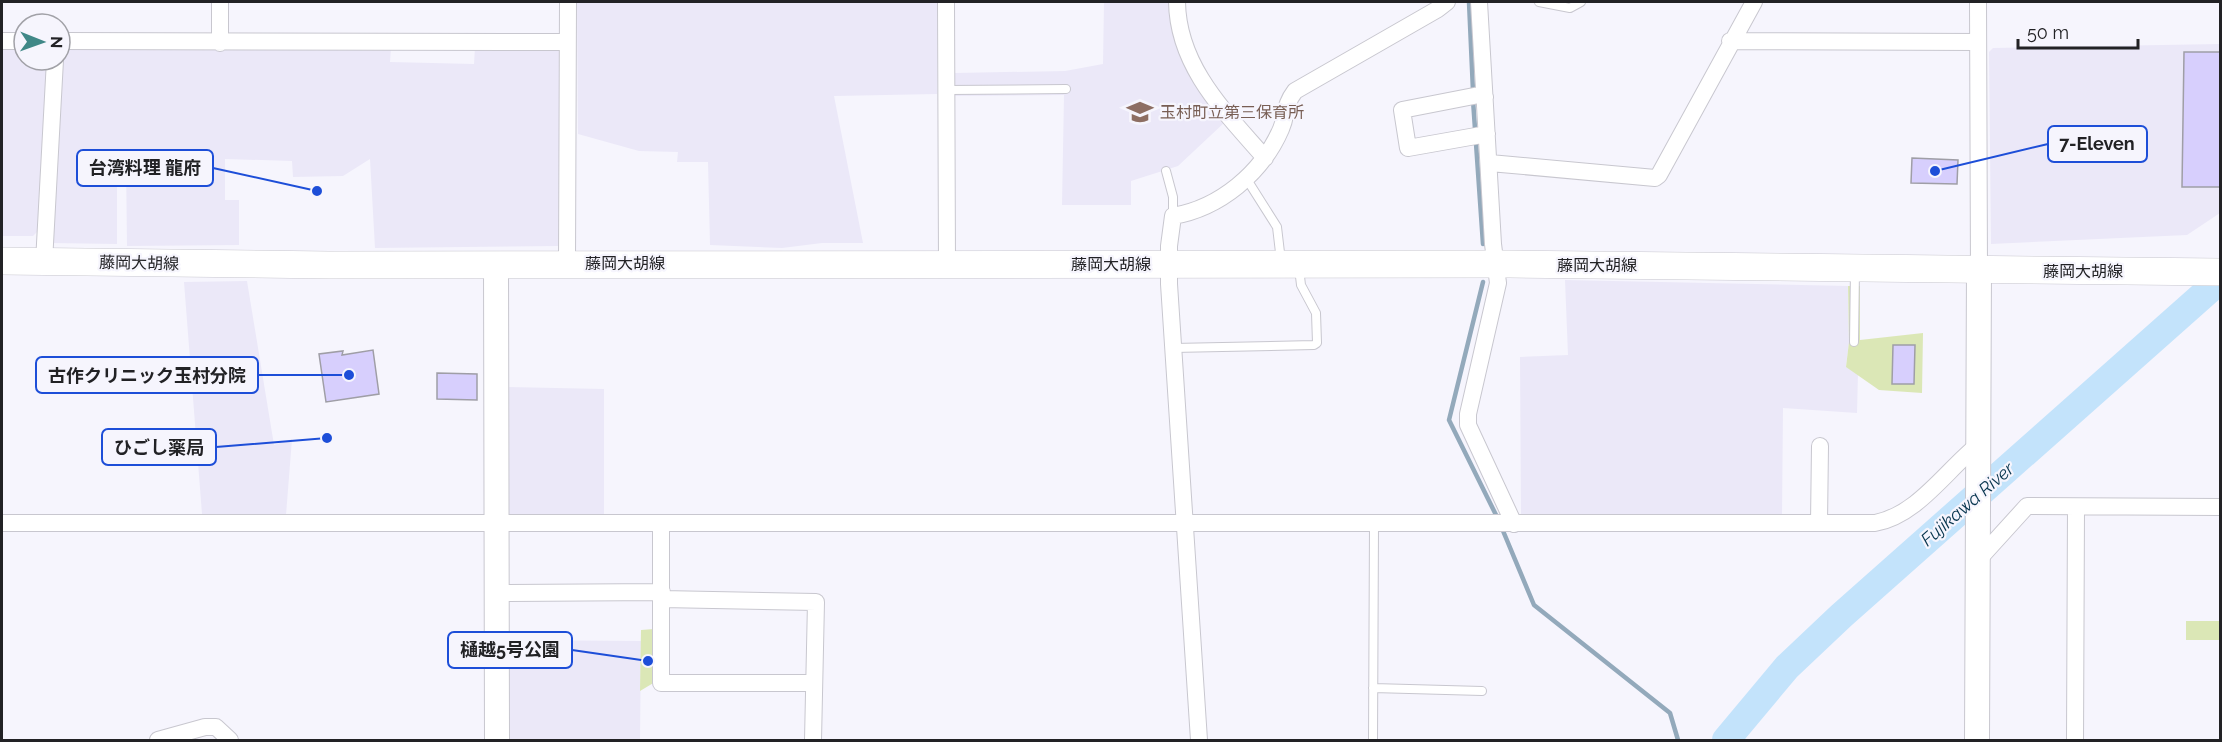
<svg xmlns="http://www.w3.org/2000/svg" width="2222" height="742" viewBox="0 0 2222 742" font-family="Raleway,'Noto Sans JP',sans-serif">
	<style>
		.built { fill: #ebe8f8 }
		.green { fill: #dbe7b6 }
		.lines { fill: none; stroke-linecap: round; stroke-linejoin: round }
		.stream { stroke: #93a9bb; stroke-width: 4.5 }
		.river { stroke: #c3e3fb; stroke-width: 28 }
		.building { fill: #d7cffd; stroke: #9f9ea6; stroke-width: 1.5 }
		.lane-casing { stroke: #c8c7cf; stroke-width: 10 }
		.street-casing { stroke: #c8c7cf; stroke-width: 18 }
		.secondary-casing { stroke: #c8c7cf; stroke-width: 26 }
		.primary-casing { stroke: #c8c7cf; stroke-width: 28 }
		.lane { stroke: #fff; stroke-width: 8 }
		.street { stroke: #fff; stroke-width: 16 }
		.secondary { stroke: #fff; stroke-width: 24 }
		.primary { stroke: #fff; stroke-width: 27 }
		.labels { text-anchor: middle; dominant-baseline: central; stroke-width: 4.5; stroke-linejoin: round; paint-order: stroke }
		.education-label { font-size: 16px; fill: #785e54; stroke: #f6f5fd; text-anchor: start }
		.street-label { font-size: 16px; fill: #222225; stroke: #f6f5fd }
		.water-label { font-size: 18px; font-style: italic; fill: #07354e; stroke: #f6f5fd }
		.leader { fill: none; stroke: #1d4ed8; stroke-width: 2 }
		.callout-dot { fill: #1d4ed8; stroke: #f6f5fd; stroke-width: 2 }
		.callout { fill: #f6f5fd; stroke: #1d4ed8; stroke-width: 2 }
		.callout-label { font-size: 18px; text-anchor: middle; font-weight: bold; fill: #222225 }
	</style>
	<rect width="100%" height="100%" fill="#f6f5fd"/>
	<!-- built -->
	<path class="built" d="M577,2h360v92l-103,2 29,147h-41l-40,5 -72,-3 -2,-83h-31l1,-10 -39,-1 -61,-17z
		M1104,2h69l52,120 -47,44 -47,15v24h-69l2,-110 -109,1v-23l110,-2 38,-7z
		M2220,44v169l-33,22 -196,9 -2,-192 4,-4z
		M391,47l-1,15 84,2 1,-17h85l-2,199 -183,2 -5,-89 -27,17 -50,1 -1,-16 -67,-2v41h14v45l-112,1 -1,-86h-9v84l-66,-1 10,-188 5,-6z
		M24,49v11h24l-11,172 -4,4h-31v-186z
		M1565,280l283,6 1,56 -3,24 12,7 -1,40 -74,-5 -1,108 -261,-1 -1,-158 48,-2z
		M247,281l27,164 18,-6 -6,76 -84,-1 -18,-232z
		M505,387l99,2v130l-88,1 -13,-11z
		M505,640l136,1 -1,99h-136z"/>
	<!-- green -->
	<path class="green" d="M1848,286h12v54l63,-7 -1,60 -43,-3 -33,-23 3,-25z
		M2186,621h34v19h-34z
		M654,629l1,53 -15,9 1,-61z"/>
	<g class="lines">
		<!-- stream -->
		<path class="stream" d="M1469,2l4,89
			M1473,100l10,144
			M1483,282l-34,138 49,99
			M1501,526l33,79 136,108 8,27"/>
		<!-- river -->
		<path class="river" d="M1726,740l61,-73 54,-51 379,-336"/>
	</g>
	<!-- building -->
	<path class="building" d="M2184,52h36v135h-38z
		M1912,158l46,2 -1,24 -46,-1z
		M1893,345h22l-1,39h-22z
		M373,350l6,44 -53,8 -7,-48 24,-3 -1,4z
		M437,373l40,1v26l-40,-1z"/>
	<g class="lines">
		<!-- lane casing -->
		<g class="lane-casing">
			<path id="lane" d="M1539,2l31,6 11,-6
				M948,90l118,-1
				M1166,171l7,26v19
				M1246,178l31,49 4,34
				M1854,342l1,-72
				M1173,348l141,-3 3,-2 -1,-30 -15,-28 -2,-17
				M1373,688l109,3
				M1373,740l1,-215"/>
		</g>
		<!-- street casing -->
		<g class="street-casing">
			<path id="street" d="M946,2l1,262
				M1177,2c1,65 48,110 88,156
				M1479,2l14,242 5,39 -30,131v11l46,99
				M1978,2l1,267
				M2,41h22
				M60,41l506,1
				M1730,41l248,1
				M220,43v-41
				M1485,97l-6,-2 -77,15 6,38 79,-14
				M1490,163l165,15 4,-3 95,-173
				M44,262l11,-202
				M567,263l1,-261
				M2,523h1873c43,-8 72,-54 104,-79
				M1819,523l1,-77
				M661,524v159h152
				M1978,560l49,-54 193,1
				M496,593l166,-1
				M662,599l154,3 -3,138
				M158,740l47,-13h11l14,13
				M1199,740l-30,-456v-38l4,-30c47,-8 89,-43 108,-87 7,-16 2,-22 14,-38l143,-82 9,-7
				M2075,740l1,-232"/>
		</g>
		<!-- secondary casing -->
		<g class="secondary-casing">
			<path id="secondary" d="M496,264l1,476
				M1977,740l2,-471"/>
		</g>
		<!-- primary casing -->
		<g class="primary-casing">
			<path id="primary" d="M2,261l327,4 1180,-1 711,8"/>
		</g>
		<!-- lane -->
		<use href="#lane" class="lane"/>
		<!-- street -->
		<use href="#street" class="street"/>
		<!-- secondary -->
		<use href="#secondary" class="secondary"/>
		<!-- primary -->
		<use href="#primary" class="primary"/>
	</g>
	<!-- icons -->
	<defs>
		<g id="school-bare" transform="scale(2.07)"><path d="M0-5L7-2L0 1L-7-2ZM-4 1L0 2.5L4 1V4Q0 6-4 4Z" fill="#8d6e63" stroke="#f6f5fd" stroke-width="2.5" paint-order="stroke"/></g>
	</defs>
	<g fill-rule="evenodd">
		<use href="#school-bare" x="1140" y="112"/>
	</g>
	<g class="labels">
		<!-- education labels -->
		<g class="education-label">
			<text x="1160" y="112">玉村町立第三保育所</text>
		</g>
		<!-- street labels -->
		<g class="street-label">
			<text transform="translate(139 263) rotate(1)">藤岡大胡線</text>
			<text x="625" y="263">藤岡大胡線</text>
			<text x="1111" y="264">藤岡大胡線</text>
			<text x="1597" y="265">藤岡大胡線</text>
			<text x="2083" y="271">藤岡大胡線</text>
		</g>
		<!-- water labels -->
		<g class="water-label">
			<text transform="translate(1967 504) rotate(-41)">Fujikawa River</text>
		</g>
	</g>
	<!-- callouts -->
	<path class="leader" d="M1935 171L2048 144M317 191L213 168M349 375L258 375M327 438L216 447M648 661L572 650"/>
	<g class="callout-dot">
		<circle cx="1935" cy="171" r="6"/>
		<circle cx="317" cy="191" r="6"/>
		<circle cx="349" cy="375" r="6"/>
		<circle cx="327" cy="438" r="6"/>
		<circle cx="648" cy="661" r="6"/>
	</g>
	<g class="callout">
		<rect x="2048" y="126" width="99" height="36" rx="6"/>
		<rect x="77" y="150" width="136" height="36" rx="6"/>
		<rect x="36" y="357" width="222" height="36" rx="6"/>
		<rect x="102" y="429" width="114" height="36" rx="6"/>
		<rect x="448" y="632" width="124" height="36" rx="6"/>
	</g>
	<g class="callout-label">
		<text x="2097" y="150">7-Eleven</text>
		<text x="145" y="174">台湾料理 龍府</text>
		<text x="147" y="382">古作クリニック玉村分院</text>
		<text x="159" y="454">ひごし薬局</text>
		<text x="510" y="656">樋越5号公園</text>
	</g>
	<!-- border -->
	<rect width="2222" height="742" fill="none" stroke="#222225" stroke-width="6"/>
	<!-- north arrow -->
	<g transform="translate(42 42) rotate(91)"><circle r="28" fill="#f6f5fd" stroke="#a1a1a7" stroke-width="1.5"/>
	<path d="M0-4.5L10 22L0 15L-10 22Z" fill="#408887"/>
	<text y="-9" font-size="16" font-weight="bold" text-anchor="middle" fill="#222225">N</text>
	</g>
	<!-- scale -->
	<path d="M2018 39v9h120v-9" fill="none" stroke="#222225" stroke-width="3"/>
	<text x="2027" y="39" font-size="18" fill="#222225" stroke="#f6f5fd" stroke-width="4.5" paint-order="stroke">50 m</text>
</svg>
